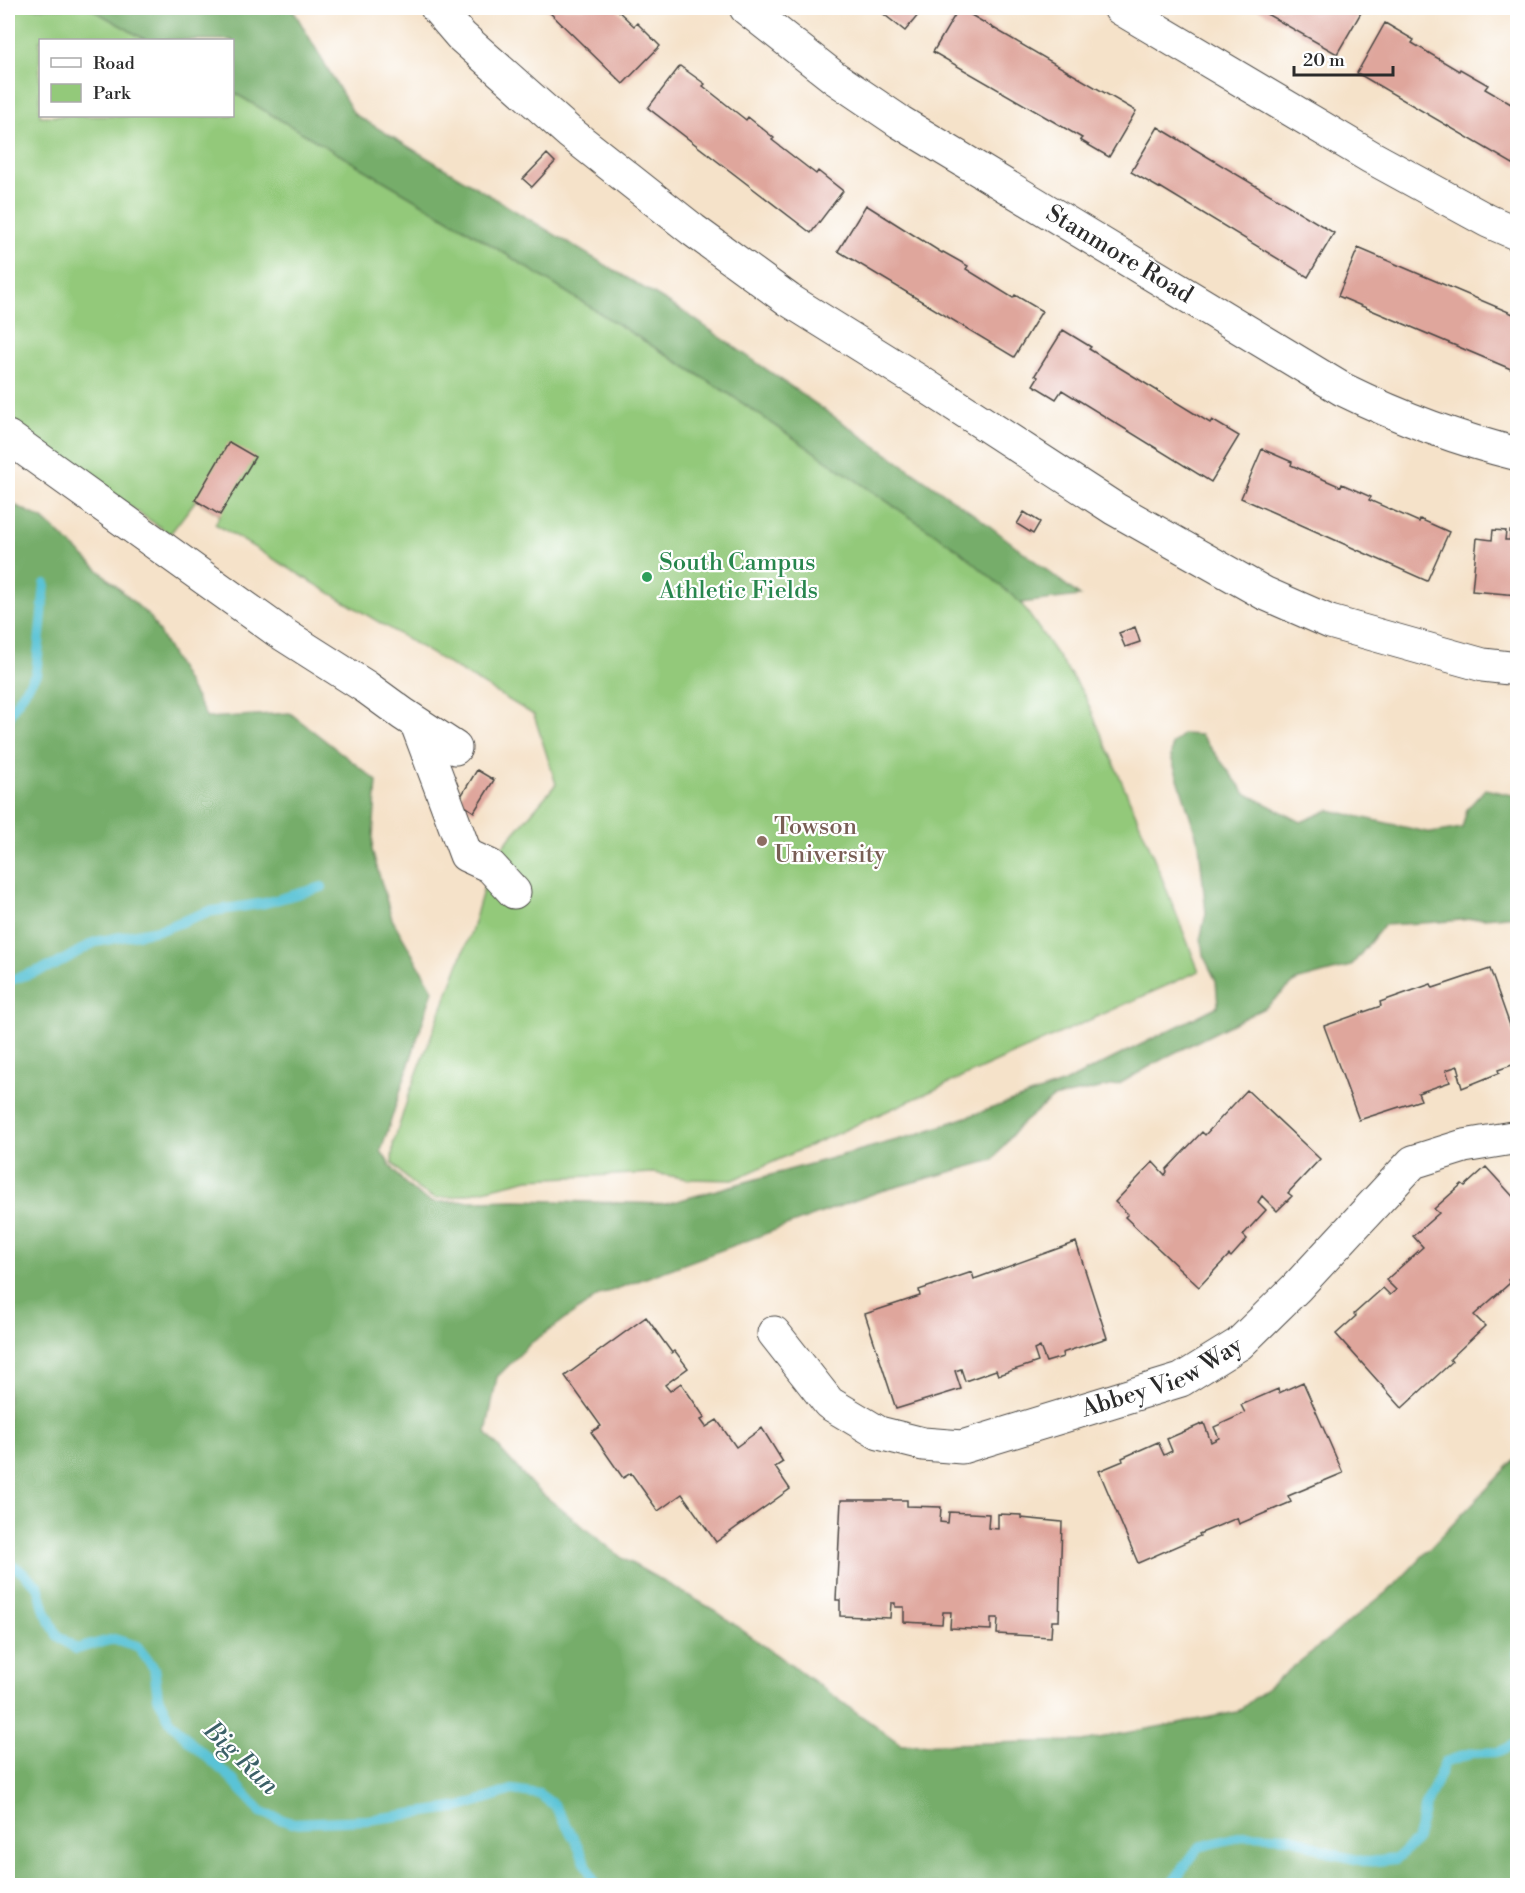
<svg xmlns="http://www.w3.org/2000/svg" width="1525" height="1893" viewBox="0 0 1525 1893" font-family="'Libre Bodoni',serif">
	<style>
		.green { fill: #93c97a; stroke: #5f7a52; stroke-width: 1.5 }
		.forest { fill: #76ad6a; stroke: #506c4a; stroke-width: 1.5 }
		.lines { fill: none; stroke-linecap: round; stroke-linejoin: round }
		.stream { stroke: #5ac3d6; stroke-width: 10 }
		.building { fill: #dfa69c }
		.minor-casing { stroke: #494643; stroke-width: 35 }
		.minor { stroke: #fff; stroke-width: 33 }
		.leisure-dot { fill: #2e9e5b; stroke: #fff; stroke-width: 2 }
		.education-dot { fill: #8d6e63; stroke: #fff; stroke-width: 2 }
		.labels { text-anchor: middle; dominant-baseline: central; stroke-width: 4.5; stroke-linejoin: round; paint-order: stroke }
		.street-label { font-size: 24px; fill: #2b2b2b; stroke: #fff }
		.leisure-label { font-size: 24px; fill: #27864d; stroke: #fff; text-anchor: start }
		.education-label { font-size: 24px; fill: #785e54; stroke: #fff; text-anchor: start }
		.water-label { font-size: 26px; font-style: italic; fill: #3b6067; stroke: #fff }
	</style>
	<rect width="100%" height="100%" fill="#fff"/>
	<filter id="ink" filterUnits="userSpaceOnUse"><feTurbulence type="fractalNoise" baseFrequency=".0167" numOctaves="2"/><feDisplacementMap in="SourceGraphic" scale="12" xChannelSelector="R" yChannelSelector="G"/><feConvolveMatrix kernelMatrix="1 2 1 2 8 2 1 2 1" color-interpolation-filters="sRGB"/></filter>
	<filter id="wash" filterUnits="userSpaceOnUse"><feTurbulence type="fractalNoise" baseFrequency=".008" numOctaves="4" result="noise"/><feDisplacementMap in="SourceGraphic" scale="24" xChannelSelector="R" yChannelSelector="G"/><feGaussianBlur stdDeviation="1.35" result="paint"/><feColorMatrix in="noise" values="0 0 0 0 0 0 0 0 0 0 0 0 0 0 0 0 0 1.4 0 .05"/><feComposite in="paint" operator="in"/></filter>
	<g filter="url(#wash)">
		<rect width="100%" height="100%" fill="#f5e2c9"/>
		<!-- green -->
		<path class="green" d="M8,8h82l56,32h-106v76h192l1,-24 231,136 265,166 231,157 61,52 63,91 62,144 53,133 -466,209 -45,-1 -34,-6 -125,6 -74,18 -20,1 -16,-8 -16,-15 -11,-13 1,-17 16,-51 63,-165 18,-63 8,-14 58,-68 -22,-69 -319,-191 5,-9 -24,-15 -26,34 -162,-111z"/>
		<!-- forest -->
		<path class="forest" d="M90,8h202l62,106 333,200 295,206 98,76 -59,7 -61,-52 -231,-157 -265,-166 -231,-136 -1,-52h-86z
			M8,502l35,17 108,99 56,100 83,-5 87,68 -5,69 20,69 41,71 -52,161c13,21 27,41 51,51l84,-2 150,4 249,-69 149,-52 154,-77 -2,-25 -13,-26 -2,-19 5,-23 -7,-69 -28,-87 1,-13 11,-10 18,1 44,58 56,29 28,-12 102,23 31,-5 5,-19 18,-20 32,7v119l-78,7 -55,3 -33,41 -55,15 -30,26 -98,49 -49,28 -66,14 -35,29 -25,33 -115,32 -278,103 -69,48 -34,34 -11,56 49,55 87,70 92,52 188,135 181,-4 154,-29 157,-126 123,-129v428h-1509z"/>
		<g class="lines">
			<!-- stream -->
			<path class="stream" d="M8,720l2,-7 26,-39 9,-90
				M8,981l47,-16 40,-23 68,-13 44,-17 58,-9 57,-16
				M8,1566l9,2 21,18 7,25 12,24 19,14 38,-10 23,7 17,22 4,29 12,24 20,21 41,36 30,34 30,11 77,-3 93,-13 51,-17 27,4 15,11 21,35 21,46
				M1518,1651v3
				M1170,1886l29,-39 47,-12 46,2 41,17 34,8 29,-3 20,-18 9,-34 20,-45 26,-9 28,-1 19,-9"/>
		</g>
		<g id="blocks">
			<!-- building -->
			<path class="building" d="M545,8h70l19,18 3,-3 23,23 -37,38z
				M876,8h48l-19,23z
				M959,8l177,103 -27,46 -29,-17 2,-2 -149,-86z
				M1256,8h102l4,3 -25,43z
				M1385,23l29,17 -2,3 47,28 1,-2 28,16 -3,4 33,19v59l-161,-94z
				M680,66l25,18 -2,2 43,34 2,-3 26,21 -2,2 44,34 2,-3 25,20 -32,42 -163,-125z
				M1158,127l176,106 -26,44 -148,-90 -1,1 -28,-16z
				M547,154l8,8 -23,25 -9,-8z
				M866,205l76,48 1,-1 25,14 -2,3 47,29 2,-3 27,16 -28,46 -176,-106z
				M1358,248l160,68v56l-180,-76z
				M1063,330l28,17 -2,2 121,74 2,-3 27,16 -28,46 -149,-92 -6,9 -23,-14 5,-8 -3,-2z
				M229,442l26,15 -35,58 -25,-15z
				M1262,449l30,13 -1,3 50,22 1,-3 29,13 -2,3 50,22 1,-3 29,13 -22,49 -186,-83z
				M1024,512l16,10 -7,12 -16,-10z
				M1493,530l13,1 -1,9h5v-9l8,1v63l-46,-4 5,-53 15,2z
				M1135,627l5,15 -15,5 -6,-14z
				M477,770l17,10 -20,32 -16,-11z
				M1490,969l28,79v15l-20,7 1,3 -37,15 -4,-14 2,-1 -2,-7 -12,4 4,12 -32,11 3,7 -62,20 -35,-94 57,-20 -1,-4 51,-18 2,4z
				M1247,1090l73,69 -32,34 4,3 -15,15 -15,-15 -4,6 8,8 -23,25 4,4 -16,18 -2,-2 -30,32 -74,-70 3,-3 -13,-12 38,-40 12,13 2,-3 -1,-2 36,-38 3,3z
				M1486,1167l32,35v70l-10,8 2,3 -36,32 11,11 -35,33 2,3 -50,46 -66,-74 20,-18 -2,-2 29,-26 7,7 6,-5 -10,-10 37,-33 -10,-11 26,-23 -5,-4 28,-25 3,2z
				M1076,1242l31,96 -45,15 1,4 -17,5 -6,-15 -6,3 4,12 -40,13 -2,-5 -31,11 -4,-12 -6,2 6,18 -65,20 -31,-95 55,-18 -1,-6 53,-18 2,7z
				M646,1317l26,36 3,-2 13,17 -23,17 5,6 11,-8 24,35 -4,2 5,7 11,-7 19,27 26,-19 21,34 -8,5 15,22 -74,53 -34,-48 -24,17 -27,-38 -8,5 -32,-46 10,-6 -36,-50z
				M1303,1382l40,91 -55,23 3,6 -52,22 -2,-6 -38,16 1,2 -62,27 -39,-92 24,-10 -1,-3 36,-16 6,13 8,-4 -5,-12 37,-16 7,19 8,-4 -5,-11 31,-14 -4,-8 37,-16 1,4z
				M841,1500h66v6l34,1 -1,15 8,1 1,-11 40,2 -1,14 10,1v-15l23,1v3l41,4 -3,99h-7l-1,16 -54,-3 1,-16h-7v12l-41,-2 1,-16h-8l-1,12 -38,-2v-15h-9v-4h-4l-1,15 -50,-2v-16h-4z"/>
		</g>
	</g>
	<g filter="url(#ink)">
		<use href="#blocks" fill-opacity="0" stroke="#494643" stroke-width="1.5"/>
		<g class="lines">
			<!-- minor casing -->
			<g class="minor-casing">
				<g id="minor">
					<path d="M437,8l24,28 108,96 124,98 96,70 128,80 198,129 149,84 66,29 153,43 35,4"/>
					<path id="s1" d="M746,8l89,70 65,44 442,267c57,28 114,50 176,65"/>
					<path d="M1120,8l251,149 117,64 30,13"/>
					<path d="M8,437l270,194 88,56 37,27 52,34"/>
					<path d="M417,724l49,131 24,11 24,26"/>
					<path id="s2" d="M774,1333l55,70 50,30 44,11 39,3 219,-67 58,-36 57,-56 117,-126 51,-16 54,-9"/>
				</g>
			</g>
			<!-- minor -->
			<use href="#minor" class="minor"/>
		</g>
	</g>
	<!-- markers -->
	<circle class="leisure-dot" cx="647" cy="577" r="6"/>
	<circle class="education-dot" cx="762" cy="841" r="6"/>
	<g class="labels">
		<!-- street labels -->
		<g class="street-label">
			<text stroke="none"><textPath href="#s1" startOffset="448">Stanmore Road</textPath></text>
			<text stroke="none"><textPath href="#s2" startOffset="444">Abbey View Way</textPath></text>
		</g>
		<!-- leisure labels -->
		<g class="leisure-label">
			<text x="659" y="563">South Campus<tspan x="659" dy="28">Athletic Fields</tspan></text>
		</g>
		<!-- education labels -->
		<g class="education-label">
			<text x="774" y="827">Towson<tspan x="774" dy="28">University</tspan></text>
		</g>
		<!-- water labels -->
		<g class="water-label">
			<text transform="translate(241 1758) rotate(44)">Big Run</text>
		</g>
	</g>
	<!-- margin -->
	<rect width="1525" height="1893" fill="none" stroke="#fff" stroke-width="30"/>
	<!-- legend -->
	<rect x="39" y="39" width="195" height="78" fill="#ffffff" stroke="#aaaaaa" stroke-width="1.5"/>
	<rect x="51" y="58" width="30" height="9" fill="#ffffff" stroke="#aaaaaa" stroke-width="1.5"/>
	<text x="93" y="69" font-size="18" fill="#2b2b2b">Road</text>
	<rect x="51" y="84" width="30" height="18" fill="#93c97a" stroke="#aaaaaa" stroke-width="1.5"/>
	<text x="93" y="99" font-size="18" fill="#2b2b2b">Park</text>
	<!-- scale -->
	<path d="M1294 66v9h99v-9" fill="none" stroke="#2b2b2b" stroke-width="3"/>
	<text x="1303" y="66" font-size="18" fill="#2b2b2b" stroke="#ffffff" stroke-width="4.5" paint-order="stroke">20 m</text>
</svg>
